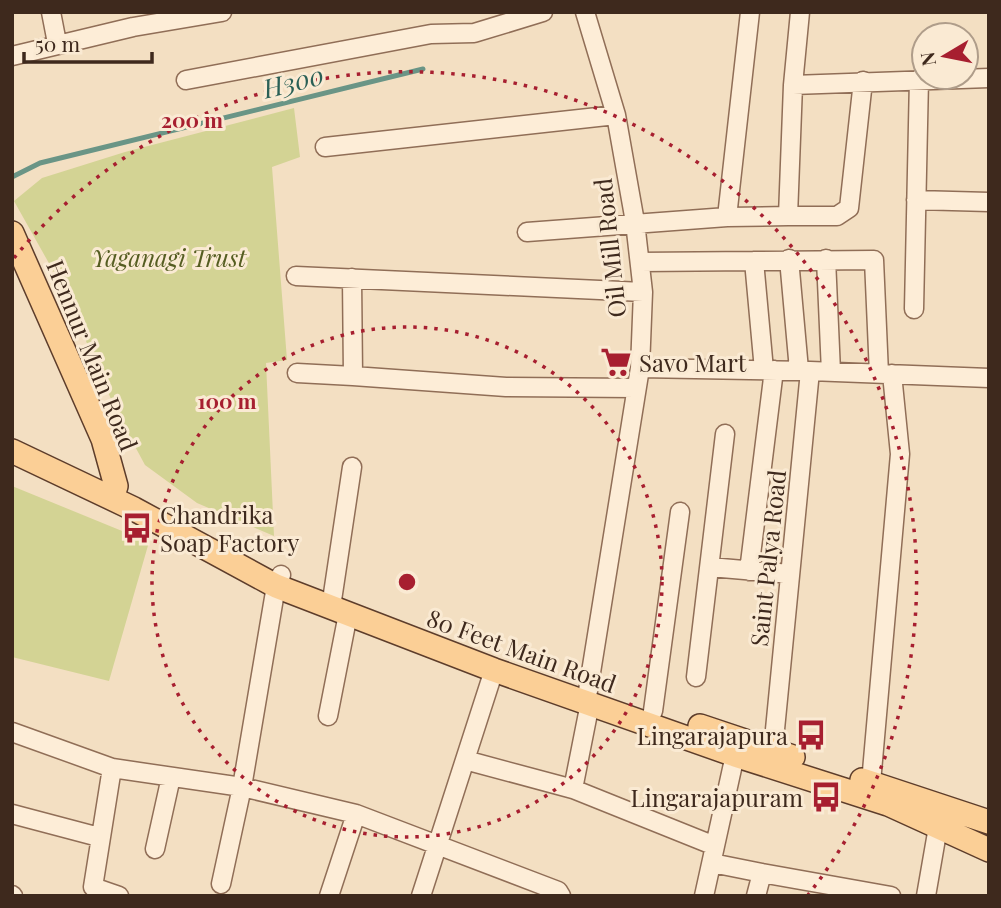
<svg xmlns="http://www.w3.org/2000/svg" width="1001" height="908" viewBox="0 0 1001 908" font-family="'Playfair Display',serif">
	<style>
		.green { fill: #d3d394 }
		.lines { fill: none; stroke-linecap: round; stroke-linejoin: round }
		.stream { stroke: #6a9586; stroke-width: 5 }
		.minor-casing { stroke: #906e57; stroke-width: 21 }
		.major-casing { stroke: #5d3d2b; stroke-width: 26 }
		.minor { stroke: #fdedd7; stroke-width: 18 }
		.major { stroke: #fbcf96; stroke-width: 23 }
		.ring { fill: none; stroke: #a71f30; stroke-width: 3.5; stroke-dasharray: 3.5 7 }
		.labels { text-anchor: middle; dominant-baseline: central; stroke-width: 6; stroke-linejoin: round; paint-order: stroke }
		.street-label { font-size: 24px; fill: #3e291d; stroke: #faead3 }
		.park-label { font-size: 24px; font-style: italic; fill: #555d21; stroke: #faead3 }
		.poi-label { font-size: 24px; fill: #3e291d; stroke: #faead3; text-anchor: start }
		.water-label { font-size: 26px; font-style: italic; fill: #2a6056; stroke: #faead3 }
		.centre { fill: #a71f30; stroke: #faead3; stroke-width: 3.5 }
		.ring-label { font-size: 21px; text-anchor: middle; font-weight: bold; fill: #a71f30; stroke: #faead3; stroke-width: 6; stroke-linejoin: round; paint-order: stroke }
	</style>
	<rect width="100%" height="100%" fill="#f3dfc2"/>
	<!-- green -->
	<path class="green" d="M294,108l6,49 -28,10 15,193 -21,3 8,173 -77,-33 -52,-38 -28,-52 -53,-123 -50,-89 28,-23 83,-26z
		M12,486l137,56 -40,139 -97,-24z"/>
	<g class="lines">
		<!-- stream -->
		<path class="stream" d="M12,177l28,-14 383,-94"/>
		<!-- minor casing -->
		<g class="minor-casing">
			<path id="minor" d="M51,12l6,31
				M585,12l31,103 19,107 8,70 -3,76 -52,323
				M12,56l121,-29 89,-15
				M186,80l245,-46 43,-1 69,-21
				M793,85l7,-73
				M325,147l291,-32
				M916,200l73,2
				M788,216h49l12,-8 14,-127
				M727,217l61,-1 5,-131 196,-7
				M527,232l200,-15 23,-205
				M789,259l10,111
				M826,259l5,113
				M640,262l114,-1
				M296,276l347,16
				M352,278l1,98 153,11 130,1
				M914,309l5,-230
				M640,368l170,3
				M764,370l-10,-109 120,-1 5,114
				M297,373l56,3
				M710,567l80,7
				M749,571l25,-201
				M331,607l21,-140
				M696,677l29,-243
				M653,711l27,-199
				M328,716l20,-102
				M12,732l100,36
				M773,750l37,-379 179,7
				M465,760l108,29 142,57
				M573,789l17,-86
				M870,794l30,-340 -8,-80
				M12,814l87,23
				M155,849l16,-72
				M712,863l50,10 -6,23
				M762,873l129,23
				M221,884l21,-97 34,-201 5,-11
				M12,895l1,1
				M119,896l-26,-9 19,-119 130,19 114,27 202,77 3,5
				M329,896l27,-82
				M421,896l73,-226
				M704,896l31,-141
				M926,896l12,-69"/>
		</g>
		<!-- major casing -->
		<g class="major-casing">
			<path id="major" d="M12,233l91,206 13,47 -4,12
				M12,451l122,58 142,77 218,84 241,85 153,49 101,46
				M700,726l93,31
				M862,780l127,42"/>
		</g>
		<!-- minor -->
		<use href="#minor" class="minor"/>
		<!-- major -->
		<use href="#major" class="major"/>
	</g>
	<!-- distance rings -->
	<g class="ring">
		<circle cx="407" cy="582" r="255"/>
		<path d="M14 258A509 509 0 0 1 808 895"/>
	</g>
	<!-- icons -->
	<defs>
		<g id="supermarket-bare" transform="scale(2.415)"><path d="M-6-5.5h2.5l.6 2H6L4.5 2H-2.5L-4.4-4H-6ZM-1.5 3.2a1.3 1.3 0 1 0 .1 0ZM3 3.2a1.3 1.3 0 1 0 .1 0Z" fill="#a71f30" stroke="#faead3" stroke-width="2.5" paint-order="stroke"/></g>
		<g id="bus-bare" transform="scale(2.415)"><path d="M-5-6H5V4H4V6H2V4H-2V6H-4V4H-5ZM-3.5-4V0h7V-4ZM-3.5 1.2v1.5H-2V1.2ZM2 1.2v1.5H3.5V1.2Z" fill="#a71f30" stroke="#faead3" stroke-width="2.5" paint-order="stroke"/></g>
	</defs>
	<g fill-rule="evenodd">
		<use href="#supermarket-bare" x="616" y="362"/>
		<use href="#bus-bare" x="137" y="528"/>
		<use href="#bus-bare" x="811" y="735"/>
		<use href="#bus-bare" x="826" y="797"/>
	</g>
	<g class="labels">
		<!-- street labels -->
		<g class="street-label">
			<text transform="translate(609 248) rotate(-96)">Oil Mill Road</text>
			<text transform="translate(93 355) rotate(68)">Hennur Main Road</text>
			<text transform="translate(767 558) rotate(-84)">Saint Palya Road</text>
			<text transform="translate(522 650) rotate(20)">80 Feet Main Road</text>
		</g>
		<!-- park labels -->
		<g class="park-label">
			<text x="169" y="257">Yaganagi Trust</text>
		</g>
		<!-- poi labels -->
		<g class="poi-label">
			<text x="639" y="362">Savo Mart</text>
			<text x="160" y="514">Chandrika<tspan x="160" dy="28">Soap Factory</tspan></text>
			<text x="788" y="735" text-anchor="end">Lingarajapura</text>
			<text x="803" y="797" text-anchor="end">Lingarajapuram</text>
		</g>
		<!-- water labels -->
		<g class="water-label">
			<text transform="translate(293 81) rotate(-14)">H300</text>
		</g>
	</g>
	<circle cx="407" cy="582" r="10" class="centre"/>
	<g class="ring-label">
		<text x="192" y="128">200 m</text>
		<text x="227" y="409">100 m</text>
	</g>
	<!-- border -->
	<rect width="1001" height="908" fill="none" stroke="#3e291d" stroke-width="28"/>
	<!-- north arrow -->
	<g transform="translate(945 56) rotate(260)"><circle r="33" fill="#faead3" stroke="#af9d8a" stroke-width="2"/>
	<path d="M0-5L12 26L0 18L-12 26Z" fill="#a71f30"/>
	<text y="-10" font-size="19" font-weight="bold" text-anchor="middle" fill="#3e291d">N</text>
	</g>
	<!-- scale -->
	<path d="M24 52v10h128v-10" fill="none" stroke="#3e291d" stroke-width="3.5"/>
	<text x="35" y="52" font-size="21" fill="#3e291d" stroke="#faead3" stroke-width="5" paint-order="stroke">50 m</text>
</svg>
